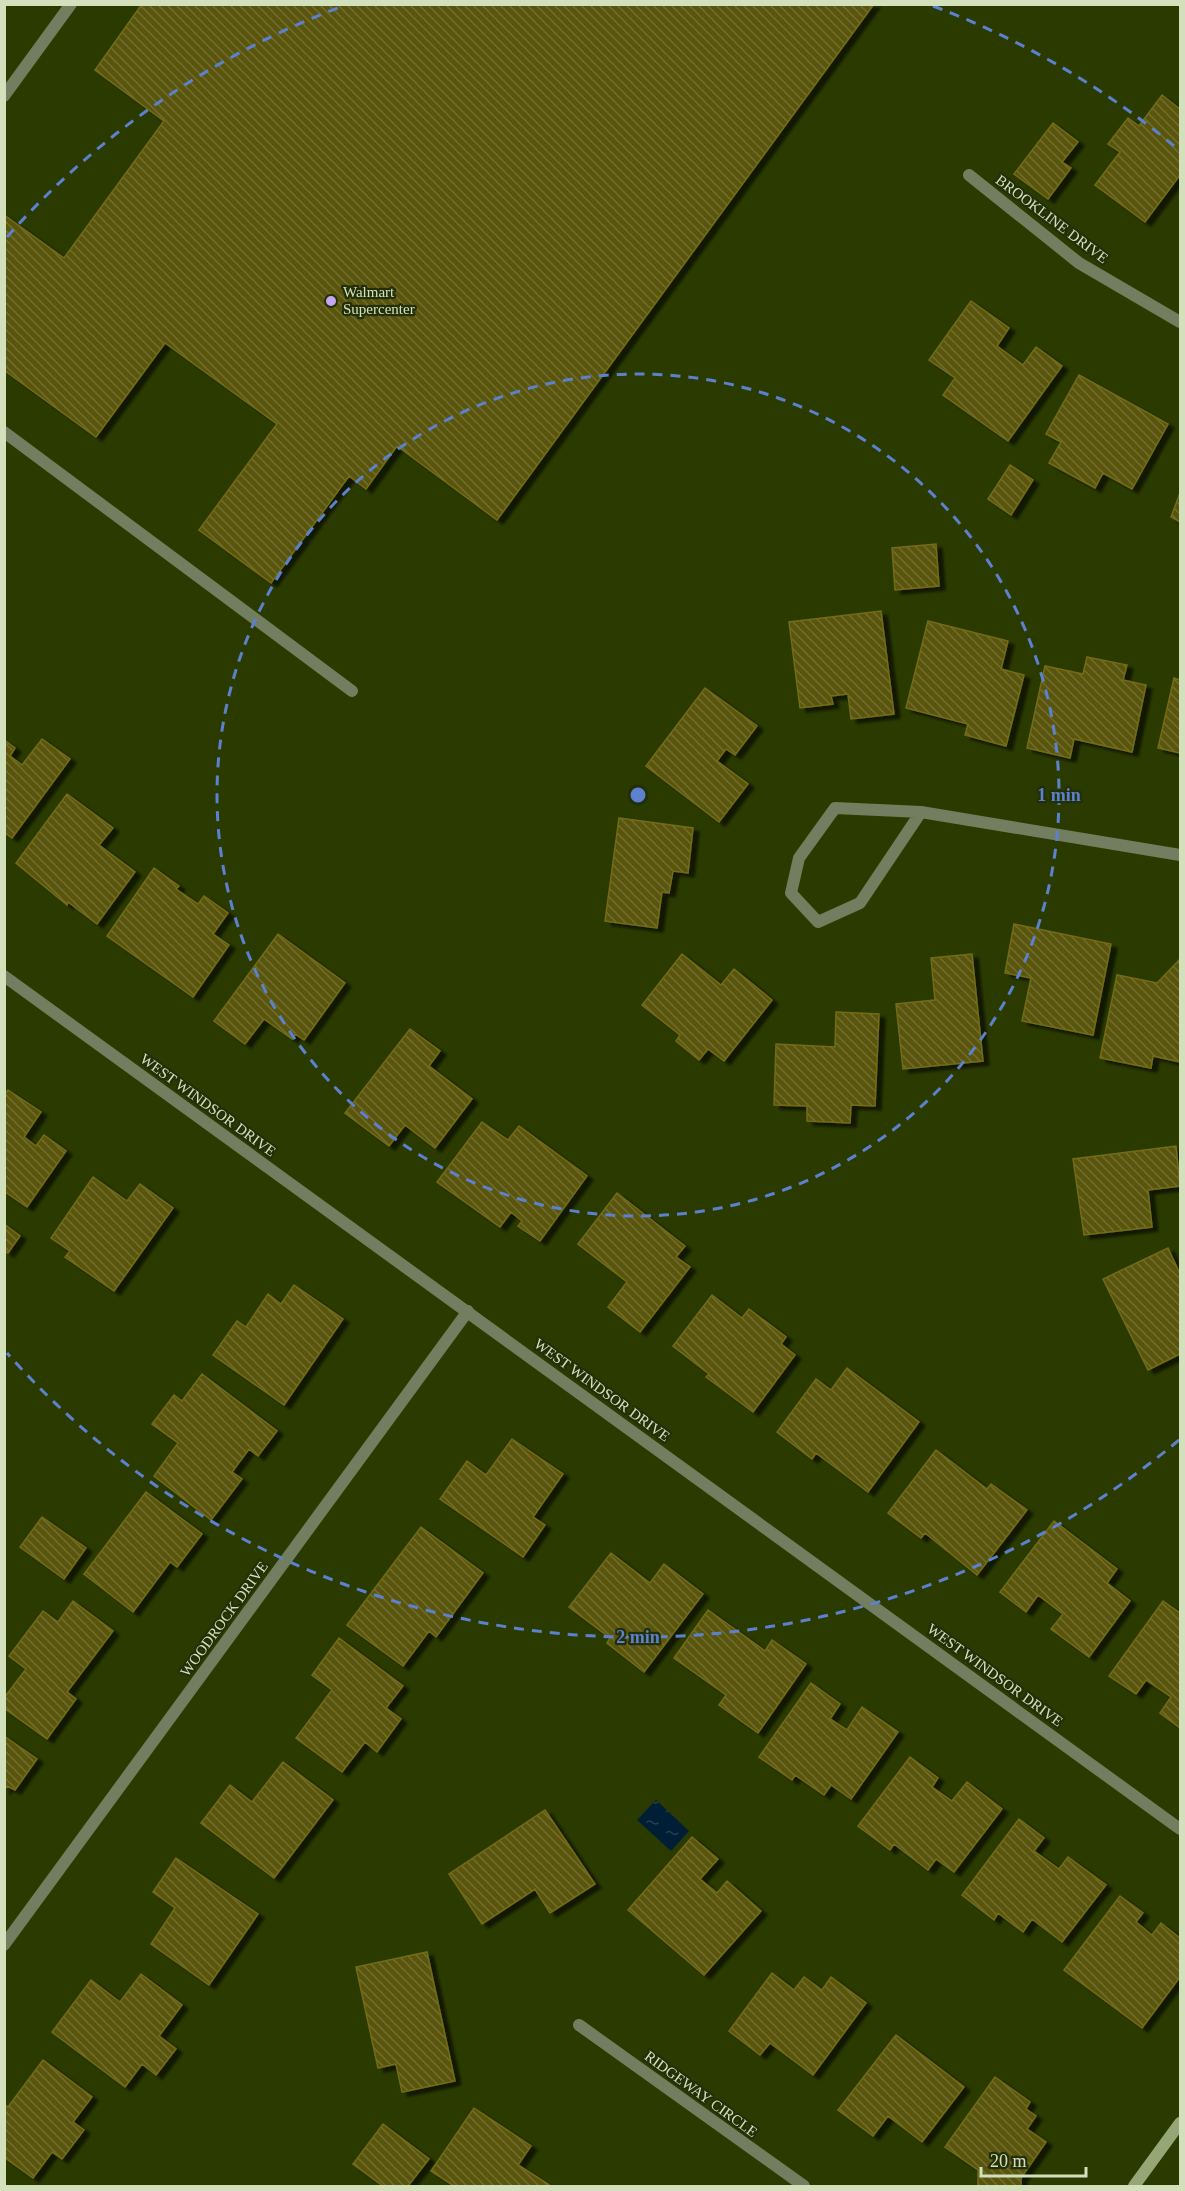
<svg xmlns="http://www.w3.org/2000/svg" width="1185" height="2191" viewBox="0 0 1185 2191" font-family="'Times New Roman',serif">
	<style>
		.water { fill: url(#water-ripples) }
		.building { fill: url(#building-back-hatch); stroke: #736c15; stroke-width: 1.5; filter: url(#shadow) }
		.lines { fill: none; stroke-linecap: round; stroke-linejoin: round }
		.lane { stroke: #727e60; stroke-width: 12 }
		.street { stroke: #727e60; stroke-width: 12 }
		.secondary { stroke: #95a777; stroke-width: 12 }
		.ring { fill: none; stroke: #5c81ce; stroke-width: 3; stroke-dasharray: 10 8 }
		.poi-dot { fill: #c7a6ef; stroke: #232f08; stroke-width: 2 }
		.labels { text-anchor: middle; dominant-baseline: central; stroke-width: 4.5; stroke-linejoin: round; paint-order: stroke }
		.street-label { font-size: 15px; fill: #d2e0bb; stroke: #232f08 }
		.poi-label { font-size: 15px; fill: #d2e0bb; stroke: #232f08; text-anchor: start }
		.centre { fill: #5c81ce; stroke: #232f08; stroke-width: 3 }
		.ring-label { font-size: 18px; text-anchor: middle; font-weight: bold; fill: #5c81ce; stroke: #232f08; stroke-width: 4.5; stroke-linejoin: round; paint-order: stroke }
	</style>
	<defs>
		<pattern id="water-ripples" width="26" height="14" patternUnits="userSpaceOnUse" patternTransform="scale(1.5)"><rect width="26" height="14" fill="#001f36"/><path d="M2 4q2-2 4 0t4 0M15 11q2-2 4 0t4 0" fill="none" stroke="#243f51"/></pattern>
		<pattern id="building-back-hatch" width="6" height="6" patternUnits="userSpaceOnUse" patternTransform="scale(1.5)"><rect width="6" height="6" fill="#5a550e"/><path d="M-1 5l2 2M0 0l6 6M5-1l2 2" fill="none" stroke="#716d2f"/></pattern>
		<filter id="shadow"><feDropShadow dx="6" dy="4" stdDeviation="1.5" flood-color="#0009"/></filter>
	</defs>
	<rect width="100%" height="100%" fill="#2b3b00"/>
	<!-- water -->
	<path class="water" d="M656,1800l33,31 -18,20 -34,-31z"/>
	<!-- building -->
	<path class="building" d="M142,4h732l-377,516 -100,-74 -31,43 -17,-13 -78,107 -72,-53 78,-106 -112,-81 -69,94 -92,-67v-155l60,43 100,-137 -69,-51z
		M1162,95l18,14v66l-35,47 -50,-37 25,-33 -12,-8 20,-26 11,8z
		M1053,123l25,19 -16,20 9,6 -23,31 -34,-25z
		M971,301l38,27 -12,18 26,19 13,-18 26,19 -54,75 -65,-46 12,-17 -26,-18z
		M1079,375l89,49 -36,65 -29,-16 -8,15 -46,-25 12,-21 -15,-8z
		M1010,465l23,15 -22,35 -23,-16z
		M1180,493v29l-9,-5z
		M936,544l3,42 -44,4 -3,-42z
		M881,611l13,103 -43,5 -3,-25 -17,2 2,8 -33,4 -11,-86z
		M928,621l80,20 -7,28 23,6 -18,71 -41,-11 3,-11 -62,-16z
		M1087,657l40,8 -4,15 23,5 -14,67 -58,-13 -4,19 -43,-10 18,-82 38,8z
		M1174,678l6,2v73l-22,-5z
		M705,688l52,38 -22,29 -9,-6 -9,12 31,23 -29,38 -73,-56z
		M42,739l28,20 -58,79 -8,-6v-92l11,8 -5,8 12,9z
		M67,794l46,34 -14,17 36,27 -38,52 -29,-22 -1,3 -51,-42z
		M619,818l74,10 -5,45 -15,-2 -4,22 -7,-1 -5,36 -52,-7z
		M154,868l25,18 -3,3 22,15 6,-8 24,17 -15,21 16,11 -36,52 -86,-61z
		M1014,924l97,20 -18,91 -71,-14 9,-43 -26,-5z
		M278,934l67,49 -41,57 -9,-6 -3,5 -28,-20 -19,25 -31,-23z
		M682,954l39,31 13,-16 38,31 -48,61 -16,-12 -9,11 -23,-19 4,-6 -38,-30z
		M972,954l11,107 -80,8 -7,-65 39,-4 -4,-42z
		M1180,959v103l-27,-6 -2,12 -51,-10 17,-83 40,8z
		M836,1012l43,2 -4,92 -24,-1 -1,18 -43,-2v-15l-33,-1 2,-61 59,3z
		M410,1029l30,22 -11,15 43,33 -37,49 -30,-23 -16,21 -44,-33z
		M8,1090l33,22 -17,25 12,9 8,-11 22,16 -39,56 -23,-16v-96z
		M482,1122l26,18 11,-14 68,50 -47,65 -22,-15 4,-5 -11,-9 -11,15 -63,-45z
		M1176,1146l4,40 -32,4 4,37 -68,8 -11,-76z
		M93,1177l34,24 13,-17 33,24 -59,83 -49,-34 5,-6 -19,-13z
		M617,1193l68,53 -9,11 14,10 -50,65 -32,-25 19,-25 -49,-38z
		M4,1224l16,12 -12,17 -4,-2z
		M1168,1248l12,26v80l-32,16 -45,-91z
		M294,1285l49,34 -59,86 -71,-50 24,-34 9,6 22,-33 13,10z
		M712,1295l30,23 7,-9 37,28 -5,7 14,11 -42,57 -47,-35 3,-3 -36,-28z
		M847,1368l72,54 -51,70 -52,-39 -4,6 -35,-27 39,-53 15,11z
		M202,1374l75,57 -19,25 -9,-7 -17,23 10,7 -31,41 -57,-44 24,-33 -26,-19 22,-29 8,6z
		M512,1439l51,35 -30,43 12,8 -22,32 -83,-58 27,-38 19,14z
		M936,1450l51,39 4,-5 36,26 -50,65 -52,-42 -4,5 -33,-25z
		M146,1492l56,42 -25,33 -7,-5 -37,50 -49,-38z
		M42,1517l44,31 -22,31 -44,-32z
		M1054,1521l63,48 -10,14 23,18 -41,56 -38,-28 12,-15 -25,-19 -12,17 -26,-20z
		M421,1527l62,46 -47,64 -7,-6 -26,35 -56,-41z
		M611,1553l39,30 14,-19 39,30 -59,78 -37,-29 3,-5 -41,-31z
		M73,1601l40,30 -46,61 9,7 -29,40 -43,-31v-10l22,-29 -17,-13 34,-45 15,11z
		M1163,1601l17,12v115l-20,-15 11,-16 -25,-17 -10,14 -27,-18z
		M708,1610l57,41 7,-11 34,24 -48,69 -39,-28 7,-10 -52,-37z
		M339,1638l64,48 -17,22 15,11 -24,33 -12,-10 -23,30 -46,-34 36,-48 -20,-15z
		M811,1683l29,21 -10,15 17,11 15,-23 36,25 -47,67 -20,-14 -7,10 -29,-20 -3,5 -33,-23z
		M4,1736l33,23 -22,31 -8,-4 -3,4z
		M910,1757l28,21 -6,9 20,14 15,-19 35,27 -48,63 -18,-13 -8,11 -34,-26 -4,6 -32,-24z
		M283,1762l50,38 -59,78 -73,-55 29,-38 22,17z
		M545,1810l50,74 -45,29 -15,-24 -53,35 -33,-50z
		M1019,1819l25,19 -10,13 25,18 9,-12 38,28 -44,57 -30,-23 -9,13 -25,-19 -4,7 -32,-25z
		M692,1837l26,22 -18,20 17,14 10,-12 34,30 -57,64 -76,-65z
		M176,1858l82,56 -49,71 -58,-41 24,-36 -22,-16z
		M1120,1896l23,17 -7,9 16,13 9,-12 19,15v39l-38,51 -78,-58z
		M427,1952l28,129 -53,11 -6,-28 -18,4 -22,-101z
		M772,1973l22,17 10,-13 18,13 9,-13 35,26 -53,72 -43,-32 -10,12 -31,-24z
		M141,1974l41,31 -23,31 17,13 -20,26 -14,-11 -17,23 -73,-55 39,-52 29,22z
		M896,2035l68,52 -42,55 -34,-26 -15,20 -35,-26z
		M43,2060l49,37 -19,25 11,8 -22,29 -10,-7 -19,26 -29,-21v-53l4,3z
		M995,2077l35,25 -4,7 10,7 -9,13 19,13 -25,36v8h-43v-16l-33,-23z
		M474,2108l57,38 -13,19 33,21h-97l-23,-15z
		M383,2124l46,35 -21,27h-25l-30,-22z"/>
	<g class="lines">
		<!-- lane -->
		<path class="lane" d="M4,96l67,-92
			M4,432l348,259"/>
		<!-- street -->
		<path class="street" d="M969,175l110,88 101,59
			M835,808l86,4 -61,91 -42,19 -27,-29 8,-35z
			M921,812l259,43
			M4,976l1176,853
			M4,1945l464,-634
			M579,2025l225,161"/>
		<!-- secondary -->
		<path class="secondary" d="M1134,2186l46,-63"/>
	</g>
	<!-- distance rings -->
	<g class="ring">
		<circle cx="638" cy="795" r="421"/>
		<path d="M1179 1440A842 842 0 0 1 7 1353M7 237A842 842 0 0 1 343 6M933 6A842 842 0 0 1 1179 150"/>
	</g>
	<!-- markers -->
	<circle class="poi-dot" cx="331" cy="301" r="6"/>
	<g class="labels">
		<!-- street labels -->
		<g class="street-label">
			<text transform="translate(1052 219) rotate(37)">BROOKLINE DRIVE</text>
			<text transform="translate(208 1105) rotate(36)">WEST WINDSOR DRIVE</text>
			<text transform="translate(602 1390) rotate(36)">WEST WINDSOR DRIVE</text>
			<text transform="translate(224 1619) rotate(-54)">WOODROCK DRIVE</text>
			<text transform="translate(995 1675) rotate(36)">WEST WINDSOR DRIVE</text>
			<text transform="translate(701 2094) rotate(36)">RIDGEWAY CIRCLE</text>
		</g>
		<!-- poi labels -->
		<g class="poi-label">
			<text x="343" y="292">Walmart<tspan x="343" dy="17">Supercenter</tspan></text>
		</g>
	</g>
	<circle cx="638" cy="795" r="9" class="centre"/>
	<g class="ring-label">
		<text x="1059" y="801">1 min</text>
		<text x="638" y="1643">2 min</text>
	</g>
	<!-- border -->
	<rect width="1185" height="2191" fill="none" stroke="#d2e0bb" stroke-width="12"/>
	<!-- scale -->
	<path d="M981 2167v9h105v-9" fill="none" stroke="#d2e0bb" stroke-width="3"/>
	<text x="990" y="2167" font-size="18" fill="#d2e0bb" stroke="#232f08" stroke-width="4.5" paint-order="stroke">20 m</text>
</svg>
